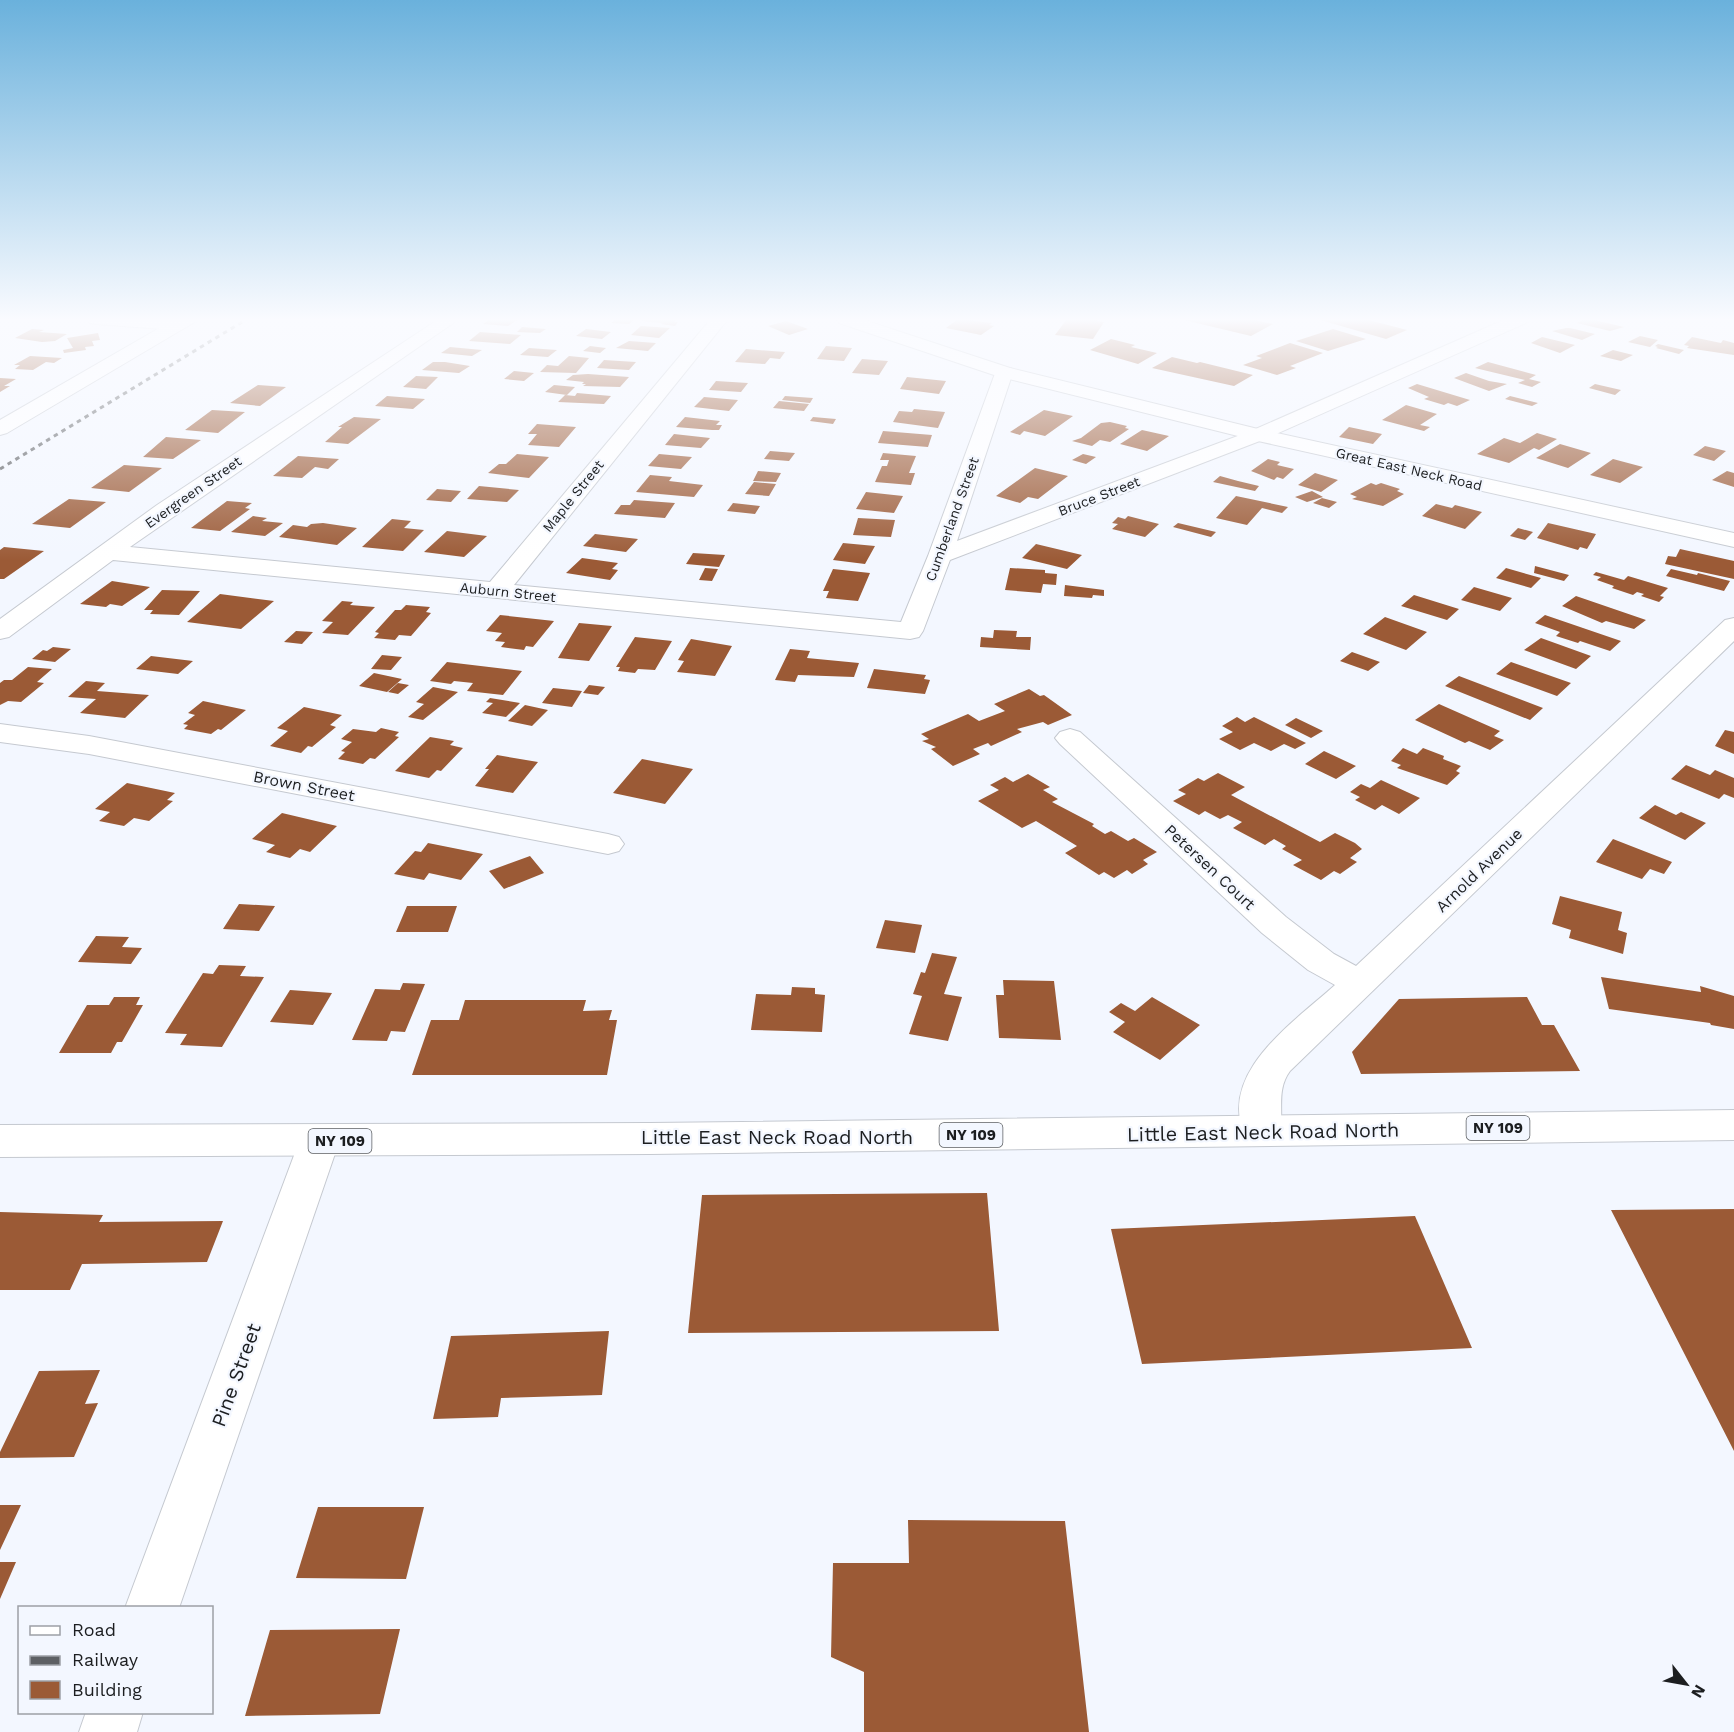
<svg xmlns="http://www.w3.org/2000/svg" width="1734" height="1732" viewBox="0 0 1734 1732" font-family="'Work Sans',sans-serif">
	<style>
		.building { fill: #9b5a36 }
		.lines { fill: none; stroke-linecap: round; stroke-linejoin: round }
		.minor-casing { stroke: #c5c9d0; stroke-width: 2 }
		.major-casing { stroke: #c5c9d0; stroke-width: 2 }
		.minor { fill: #fff; fill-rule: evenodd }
		.major { fill: #fff; fill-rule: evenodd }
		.rail { stroke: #5d6064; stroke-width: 3; stroke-dasharray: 4.5 4.5; stroke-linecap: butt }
		.labels { text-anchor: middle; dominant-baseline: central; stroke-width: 4.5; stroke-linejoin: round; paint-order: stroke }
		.far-street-label { font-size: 14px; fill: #1c1e20; stroke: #f3f7ff }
		.shield { fill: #f3f7ff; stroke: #5c5f63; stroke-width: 1.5 }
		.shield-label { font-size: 15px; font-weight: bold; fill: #1c1e20 }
		.street-label { font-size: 16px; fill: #1c1e20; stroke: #f3f7ff }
		.near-street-label { font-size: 20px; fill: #1c1e20; stroke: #f3f7ff }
	</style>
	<rect width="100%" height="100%" fill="#f3f7ff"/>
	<!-- building -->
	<path class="building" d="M490,319h29l-11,7 -25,-2z
		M616,319h19l-6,5 -18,-1z
		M643,319h35l-4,3h4l-3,4 -14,-2 2,-1 -22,-2z
		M958,319l34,4 -3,2 5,1 -13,9 -35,-7z
		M1067,319h33l-3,2 7,1 -11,17 -38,-4z
		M1180,319h77l-3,1 19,4 -22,12z
		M1317,319h48l42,11 -21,9z
		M1585,319h5l34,8 -14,4 -33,-8z
		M786,321l22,8 -19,6 -21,-9z
		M641,326l29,2 -11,10 -28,-3z
		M522,327l24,2 -6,4 -23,-1z
		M1566,328h4l25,6 -13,6 -30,-9z
		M32,329l12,1 -5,2 28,2 -12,7 -13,1 -27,-4z
		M586,329l25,3 -9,7 -26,-3z
		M1333,329l33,10 -38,12 -32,-10z
		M480,332l41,3 -11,9 -41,-3z
		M98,333l2,7 -8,1 2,5 -9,1 1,3 -22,3 -1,-3 10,-2 -6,-10z
		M1640,336l18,4 -8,7 -22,-5z
		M1542,337l33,8 -15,8 -29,-10z
		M1692,337l29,6 2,-3 11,3v12l-47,-7 2,-2 -5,-1z
		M1111,339l24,6 -4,2 26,6 -19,11 -48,-14z
		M629,341l27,2 -8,8 -32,-3z
		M1290,343l33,10 -33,13 6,2 -19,7 -34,-10 19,-7 -6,-2z
		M1658,344l26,6 -5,4 -23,-6 2,-1 -3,-1z
		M590,346l16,2 -6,5 -17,-2z
		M826,346l26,2 -8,13 -27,-2z
		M450,347l32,3 -10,6 -31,-3z
		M529,348l28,2 -9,7 -28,-2z
		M746,349l39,3 -5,7 -10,-1 -5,6 -30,-2z
		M1613,350l20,5 -12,6 -21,-5z
		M30,356l32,2 -8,5 -8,-1 -13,8 -18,-1 5,-4h-6z
		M569,356l20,2 -13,15 -36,-1 7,-7 11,1z
		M1172,357l25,6 3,-1 53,13 -19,11 -82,-18z
		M862,359l26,2 -9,14 -27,-2z
		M604,360l32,2 -7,8 -32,-2z
		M433,362h12l25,4 -11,7 -37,-3z
		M1488,362l48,13 -7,4 12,3 -9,5 -14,-4 7,-3 -50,-12z
		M514,371l20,2 -10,8 -20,-2z
		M1466,373l23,8 18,3 -18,7 -35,-13z
		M588,374l41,3 -9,10 -37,-1 3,-2h-4l2,-2 -18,-2 7,-5z
		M416,376l22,1 -12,12 -23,-2z
		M907,377l39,4 -7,13 -39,-5z
		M0,378l16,1 -12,7h6l-10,6z
		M716,381l32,2 -7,9 -32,-2z
		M1417,384l53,16 -13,6 -9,-3 -4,2 -20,-6 5,-2 -21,-9z
		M1595,384l26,6 -6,5 -26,-7z
		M258,385l28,2 -26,19 -30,-3z
		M554,385l21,2 -8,8 -22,-3z
		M577,393l34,3 -7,8 -46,-2 7,-7 10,1z
		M387,396l38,3 -12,10 -38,-3z
		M785,396l28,2 -3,5 -28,-3z
		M1510,396l28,7 -6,3 -27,-7z
		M704,397l34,3 -9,11 -35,-4z
		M779,401l30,3 -5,7 -31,-3z
		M1406,405l31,9 -17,11 10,2 -6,4 -42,-11z
		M914,409l31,3 -7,16 -45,-6 6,-11 13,1z
		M212,410l33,2 -27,21 -33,-3z
		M1044,410l29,6 -28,20 -21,-5 -4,4 -10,-3z
		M354,417l27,2 -33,25 -23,-2 17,-15h-4z
		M685,417l35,4 -4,4h6l-3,5h-7l-36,-3z
		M813,417l23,2 -3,5 -23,-3z
		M1110,422l17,4 -2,2 4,1 -19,13 -10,-2 -8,6 -20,-5 9,-3 20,-15z
		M537,424l39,3 -17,20 -31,-2 9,-11h-9z
		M1349,427l33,7 -9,10 -34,-7z
		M1142,430l27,6 -22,15 -27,-7z
		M883,431l49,4 -4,12 -50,-4z
		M1537,433l20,6 -18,11 -5,-2 -25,15 -32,-9 27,-16 16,5z
		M674,434l36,4 -9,10 -36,-3z
		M166,437l35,3 -28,19 -30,-2z
		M1560,444l31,9 -23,15 -32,-10z
		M1705,446l21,5 -12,10 -21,-6z
		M770,451l25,2 -6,8 -25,-2z
		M883,453l33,3 -7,17h6l-4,12 -36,-3 7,-16h5l2,-6h-9z
		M517,454l32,3 -20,21 -41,-5 11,-9h7z
		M659,454l33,3 -11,12 -33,-3z
		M1083,454l13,3 -10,7 -14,-4z
		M298,456l41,3 -11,10 -13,-2 -13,11 -29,-2z
		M1268,459l12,3 -3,3 17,4 -11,10 -6,-2 -3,3 -23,-9z
		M1613,459l30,8 -23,16 -30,-8z
		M124,465l38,3 -33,24 -38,-4z
		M1035,468l33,8 -30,23 -10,-2 -8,6 -24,-7z
		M758,471l23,2 -5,9 -23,-1z
		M1727,471l7,2v14l-22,-7z
		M1315,473l23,7 -17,12 -23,-7z
		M650,475l22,2 -3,4 34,4 -9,12 -58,-5z
		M1220,476l18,5 21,5 -4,5 -42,-9z
		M754,482l22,2 -7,12 -24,-2z
		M1371,483l5,2 5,-2 19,6 -3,2 7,3 -21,12 -31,-7 5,-2 -7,-3z
		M479,486l40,4 -12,12 -40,-3z
		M437,489l24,2 -10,11 -25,-2z
		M1312,491l11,6 -16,5 -12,-5z
		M866,492l37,4 -9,17 -38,-4z
		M1236,496l52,11 -6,6 -20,-5 -15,17 -31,-7z
		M1322,498l15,4 -8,6 -16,-5z
		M69,499l37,3 -36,26 -38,-4z
		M634,500l41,3 -10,15 -51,-4 7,-9h9z
		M227,501l25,2 -7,5 5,1 -30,22 -29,-3z
		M733,503l27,3 -5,8 -28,-3z
		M1436,504l16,4 3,-3 27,7 -17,17 -43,-13z
		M253,516l14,2 -5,3 21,2 -18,13 -34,-4z
		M1128,516l31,8 -14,13 -33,-8 6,-5 -6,-1 6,-6 7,2z
		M858,518l37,2 -4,17 -38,-2z
		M392,519l19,2 -7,7 20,2 -21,21 -41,-4z
		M323,523l34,5 -20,17 -58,-8 14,-12 14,2 4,-3z
		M1178,523l38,9 -5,5 -38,-10z
		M1548,523l48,11 -9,15 -7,-2 -2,3 -41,-12z
		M1518,528l15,4 -8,8 -15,-4z
		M447,531l40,5 -23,21 -40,-5z
		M595,534l43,5 -12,13 -43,-6z
		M843,543l32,3 -10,18 -32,-4z
		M1036,544l46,11 -15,14 -45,-11z
		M4,547l40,4 -40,28h-4v-29z
		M1680,549l54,12v18l-69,-15 3,-8 8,1z
		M693,553l32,2 -6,12 -33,-3z
		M582,558l36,5 -6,6 6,1 -8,10 -44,-7z
		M1535,566l34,9 -5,6 -30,-8z
		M705,568l13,1 -6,12 -13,-1z
		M1010,568l35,2v3l12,1 -1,11 -13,-1 -2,9 -36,-3z
		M1506,568l35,10 -10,10 -35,-10z
		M833,569l37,4 -12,28 -32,-3 3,-7h-6z
		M1671,569l26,6 1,-2 32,8 -6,10 -58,-15z
		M1596,572l28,8 4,-4 40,12 -8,8 4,1 -5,5 -18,-6 3,-2 -7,-2 -4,3 -21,-7 2,-2 -17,-6 4,-3 -8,-2z
		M112,581l38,6 -28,19 -12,-2 -4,3 -26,-3z
		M1065,585l39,5v6l-11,-1 -1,3 -28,-2z
		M1474,587l38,11 -12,13 -39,-11z
		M162,590l38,1 -21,24 -29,-1 3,-4h-9z
		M220,594l54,7 -33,28 -54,-7z
		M1414,595l45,14 -12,11 -46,-14z
		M1576,596l70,24 -12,9 -28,-8 -4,2 -40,-17z
		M342,601l11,1 -3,3 25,2 -27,28 -26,-2 11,-11 -11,-1z
		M406,605l24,2 -4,5 5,1 -20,23 -12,-1 -4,5 -21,-2 5,-5 -4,-1 20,-22h6z
		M500,615l54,6 -21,26 -7,-1 -2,4 -23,-3 4,-5 -10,-1 7,-8 -16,-2z
		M1545,615l76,26 -11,10 -30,-10 -2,2 -22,-7 4,-4 -25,-9z
		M1385,617l42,15 -21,18 -43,-16z
		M579,623l33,3 -23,35 -31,-3z
		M994,630l23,1 -1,6h15l-1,13 -50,-3 1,-10 12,1z
		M296,631l17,1 -11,12 -18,-2z
		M635,637l37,4 -17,29 -17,-1 -3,4 -17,-2 2,-4h-4z
		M1541,638l50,18 -15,13 -52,-19z
		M691,639l41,7 -17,30 -38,-4 7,-11 -6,-1z
		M53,647l18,2 -16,13 -23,-3 11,-9 4,1z
		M790,649l20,2 -3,7 52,5 -5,14 -56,-2 -3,7 -20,-2z
		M1352,652l28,10 -12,9 -28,-10z
		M382,655l20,2 -11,13 -20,-1z
		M151,656l42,5 -15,13 -42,-5z
		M447,662l75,9 -19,24 -36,-4 6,-8 -19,-2 -3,3 -21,-3z
		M1511,662l60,21 -14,13 -61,-22z
		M28,667l24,2 -15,13 7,1 -23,19 -13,-1 -8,4v-22l4,-3h8z
		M874,669l52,6 -2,4 6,1 -5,14 -58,-6z
		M374,673l28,6 -15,13 -28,-6z
		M1459,676l84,32 -13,12 -85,-34z
		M86,681l19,2 -8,8 52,4 -24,23 -45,-5 16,-14 -28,-2z
		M398,683l11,2 -11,9 -10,-2z
		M589,685l16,2 -7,8 -15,-2z
		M433,687l25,5 -35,28 -15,-3 16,-13 -8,-2z
		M553,688l29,3 -10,16 -30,-4z
		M1029,689l11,7 4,-1 28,20 -24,10 -5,-3 -26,7 5,3 -31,14 -3,-3 -15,6 7,5 -27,12 -22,-17 5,-2 -14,-6 7,-2 -8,-5 47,-20 11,7 26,-10 -11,-7z
		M490,698l30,5 -14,14 -24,-4 11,-10 -7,-1z
		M203,701l43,9 -25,20 -3,-1 -7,5 -27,-5 4,-4 -5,-1 12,-9 -7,-2z
		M1439,704l61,27 -6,5 10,4 -14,10 -21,-9 -4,2 -50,-23z
		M525,705l23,5 -16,16 -24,-5z
		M304,707l38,8 -12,10 6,2 -24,20 -4,-1 -7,7 -31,-7 18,-15 -11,-3z
		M1237,717l8,5 9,-5 52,26 -11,6 -11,-5 -13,7 -17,-8 -14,7 -21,-11 14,-7 -11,-6z
		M1296,718l27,13 -12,7 -26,-13z
		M381,728l18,4 -4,4 4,1 -24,22 -5,-1 -7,6 -25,-5 7,-7 -4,-1 11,-9 -11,-3 12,-10 23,3z
		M1725,730l9,2v22l-19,-8z
		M430,737l24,4 -4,4 13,3 -22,23 -4,-1 -8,8 -34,-7z
		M1403,748l14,6 6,-6 21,8 -1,3 18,7 -5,5 4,2 -13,12 -50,-17 4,-3 -10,-4z
		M1324,751l32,15 -20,13 -31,-15z
		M497,755l41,7 -25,31 -38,-7 14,-17h-4z
		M642,759l51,10 -28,35 -52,-11z
		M1686,765l24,10 5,-5 19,8v20l-10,-4 -5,5 -48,-20z
		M1218,773l27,14 -14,8 89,47 15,-9 20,10 7,6 -12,9 7,4 -17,12 -6,-3 -13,9 -28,-15 9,-5 -20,-11 4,-3 -12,-7 -9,6 -32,-17 9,-6 -14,-7 -8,4 -15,-8 -6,4 -26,-14 13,-7 -8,-4 20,-12 6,3z
		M1028,774l22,13 -7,3 15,9 -6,3 42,22 -2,2 13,8 6,-3 17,10 6,-3 23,14 -14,8 5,4 -16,10 -5,-4 -13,8 -10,-6 -5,3 -34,-22 12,-7 -41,-25 -14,7 -44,-27 21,-11 -9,-5 15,-8 8,5z
		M1381,780l39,18 -21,16 -17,-9 -7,5 -20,-10 5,-3 -10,-5 11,-8 9,4z
		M127,783l48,10 -8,7 6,1 -24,20 -15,-3 -10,8 -25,-5 11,-9 -15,-3z
		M1655,805l21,10 5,-3 25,11 -21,17 -46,-22z
		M282,813l55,13 -27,26 -10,-3 -10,9 -24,-6 9,-7 -23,-6z
		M1613,839l59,23 -8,12 -14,-5 -8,10 -46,-17z
		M428,843l55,11 -22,26 -32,-7 -5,7 -30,-6 21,-23 6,1z
		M530,856l14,17 -40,16 -15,-18z
		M1560,896l62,16 -4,18 9,3 -4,21 -54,-16 2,-8 -19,-6z
		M239,904l36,2 -16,25 -36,-2z
		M407,906h50l-9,26h-52z
		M885,920l37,5 -7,28 -39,-5z
		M96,936l33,1 -7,10 20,1 -11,16 -53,-2z
		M932,953l25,4 -13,37 18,3 -14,44 -39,-7 13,-38 -9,-2 8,-22 4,1z
		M219,965l27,1 -6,10 24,1 -42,70 -42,-2 7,-11 -22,-1 38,-60 10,1z
		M1601,977l100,15 -1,-6 34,10v33l-23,-4 -1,-2 -101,-14z
		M1003,980l51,1 7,59 -62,-2 -3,-43h8z
		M403,983l22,1 -20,48 -14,-1 -4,10 -35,-1 23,-51 25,1z
		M792,987l23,1v6l10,1 -3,37 -71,-2 5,-36 35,1z
		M290,990l42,3 -19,32 -43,-3z
		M114,997h26l-4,8h7l-21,37h-5l-6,11h-52l28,-48h22z
		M1152,997l48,28 -40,35 -47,-28 12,-10 -16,-10 12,-9 14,8z
		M1527,997l15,28h12l26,46 -219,3 -9,-22 47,-53z
		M465,1000h121l-3,11 29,-1 -3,10h8l-10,55h-195l19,-55h28z
		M987,1193l12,138 -311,2 14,-138z
		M1734,1209v242l-123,-241z
		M0,1212l103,3 -4,7 124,-1 -16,41 -125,2 -12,26h-70z
		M1415,1216l57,132 -330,16 -31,-135z
		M609,1331l-7,64 -101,3 -3,19 -65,2 18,-83z
		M100,1370l-15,34 13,-1 -24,54 -74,1v-6l39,-81z
		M0,1505h21l-21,45z
		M318,1507h106l-18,72 -110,-1z
		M908,1520l157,1 24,211h-225v-60l-33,-15 2,-94h76z
		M0,1562h16l-16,37z
		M400,1629l-20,85 -135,2 25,-86z"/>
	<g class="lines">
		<!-- minor casing -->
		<g class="minor-casing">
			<path id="minor" d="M87,319h75l20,2 3,4 -3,4 -6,1 -80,-6 -6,-1z
				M439,319h20l-329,228 360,35 221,-263h17l-214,266 387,37 27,-66 69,-188h14l2,4 -56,169 294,-110 255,-112h23l-3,4 -261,116 -315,121 -27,71 -4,6 -9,2 -797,-79 -104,77 -9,2v-20l157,-114z
				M1734,618v23l-444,430c-17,23 -2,49 -14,71l-14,4 -14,-4c-36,-66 45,-119 87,-157l-27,-15 -46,-37 -202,-189 -5,-6 5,-6 10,-3 10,3 206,185 48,37 22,12 369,-346z
				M0,724l89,12 519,98 11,3 5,7 -5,7 -11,3 -519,-100 -89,-12z
				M319,1126l14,5 6,11 -160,466h-54l174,-466 6,-11z
				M86,1712h57l-6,20h-58z"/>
		</g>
		<!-- major casing -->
		<g class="major-casing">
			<path id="major" d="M175,319h21l-3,4 -186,110 -7,2v-15z
				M836,319h25l149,49 248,61 476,104v14l-476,-106 -261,-65 -158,-53z
				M1734,1110v30l-1084,14 -650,3v-32l650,-2z"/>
		</g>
		<!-- minor -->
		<use href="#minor" class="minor"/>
		<!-- major -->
		<use href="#major" class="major"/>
		<!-- rail -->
		<path class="rail" d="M0,469l247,-150"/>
	</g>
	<!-- sky -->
	<linearGradient id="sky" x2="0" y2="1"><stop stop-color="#6ab1dc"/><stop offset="0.57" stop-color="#fafbff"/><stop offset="1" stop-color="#fafbff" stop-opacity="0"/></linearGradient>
	<rect width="1734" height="561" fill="url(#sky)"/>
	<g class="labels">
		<!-- far-street labels -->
		<g class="far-street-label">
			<text transform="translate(1409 469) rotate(13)">Great East Neck Road</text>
			<text transform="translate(193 492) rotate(-35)">Evergreen Street</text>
			<text transform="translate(573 496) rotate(-51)">Maple Street</text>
			<text transform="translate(1099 496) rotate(-21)">Bruce Street</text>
			<text transform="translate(952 519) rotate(-70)">Cumberland Street</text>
			<text transform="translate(508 592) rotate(6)">Auburn Street</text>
		</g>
		<!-- shield labels -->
		<g class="shield">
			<rect x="1466.5" y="1116" width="63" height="24" rx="4.5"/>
			<rect x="939.5" y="1123" width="63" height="24" rx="4.5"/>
			<rect x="308.5" y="1129" width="63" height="24" rx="4.5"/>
		</g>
		<g class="shield-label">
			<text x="1498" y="1128">NY 109</text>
			<text x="971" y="1135">NY 109</text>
			<text x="340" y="1141">NY 109</text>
		</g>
		<!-- street labels -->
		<g class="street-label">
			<text transform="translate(304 786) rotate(11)">Brown Street</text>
			<text transform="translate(1210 867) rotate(43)">Petersen Court</text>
			<text transform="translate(1479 870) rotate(-44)">Arnold Avenue</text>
		</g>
		<!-- near-street labels -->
		<g class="near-street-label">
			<text transform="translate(1263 1132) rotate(-1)">Little East Neck Road North</text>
			<text x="777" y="1137">Little East Neck Road North</text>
			<text transform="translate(236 1375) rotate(-70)">Pine Street</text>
		</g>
	</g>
	<!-- legend -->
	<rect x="18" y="1606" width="195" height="108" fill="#f3f7ff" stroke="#9da0a6" stroke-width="1.5"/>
	<rect x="30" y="1626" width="30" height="9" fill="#ffffff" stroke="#9da0a6" stroke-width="1.5"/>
	<text x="72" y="1636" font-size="18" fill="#1c1e20">Road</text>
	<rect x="30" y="1656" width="30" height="9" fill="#5d6064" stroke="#9da0a6" stroke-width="1.5"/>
	<text x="72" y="1666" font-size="18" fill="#1c1e20">Railway</text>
	<rect x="30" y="1681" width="30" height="18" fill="#9b5a36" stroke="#9da0a6" stroke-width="1.5"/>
	<text x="72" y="1696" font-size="18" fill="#1c1e20">Building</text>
	<!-- north arrow -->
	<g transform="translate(1686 1684) rotate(121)" stroke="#f3f7ff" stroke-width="4.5" paint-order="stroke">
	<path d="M0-4.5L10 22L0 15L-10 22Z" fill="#1c1e20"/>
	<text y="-9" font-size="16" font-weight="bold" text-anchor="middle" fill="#1c1e20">N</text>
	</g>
</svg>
